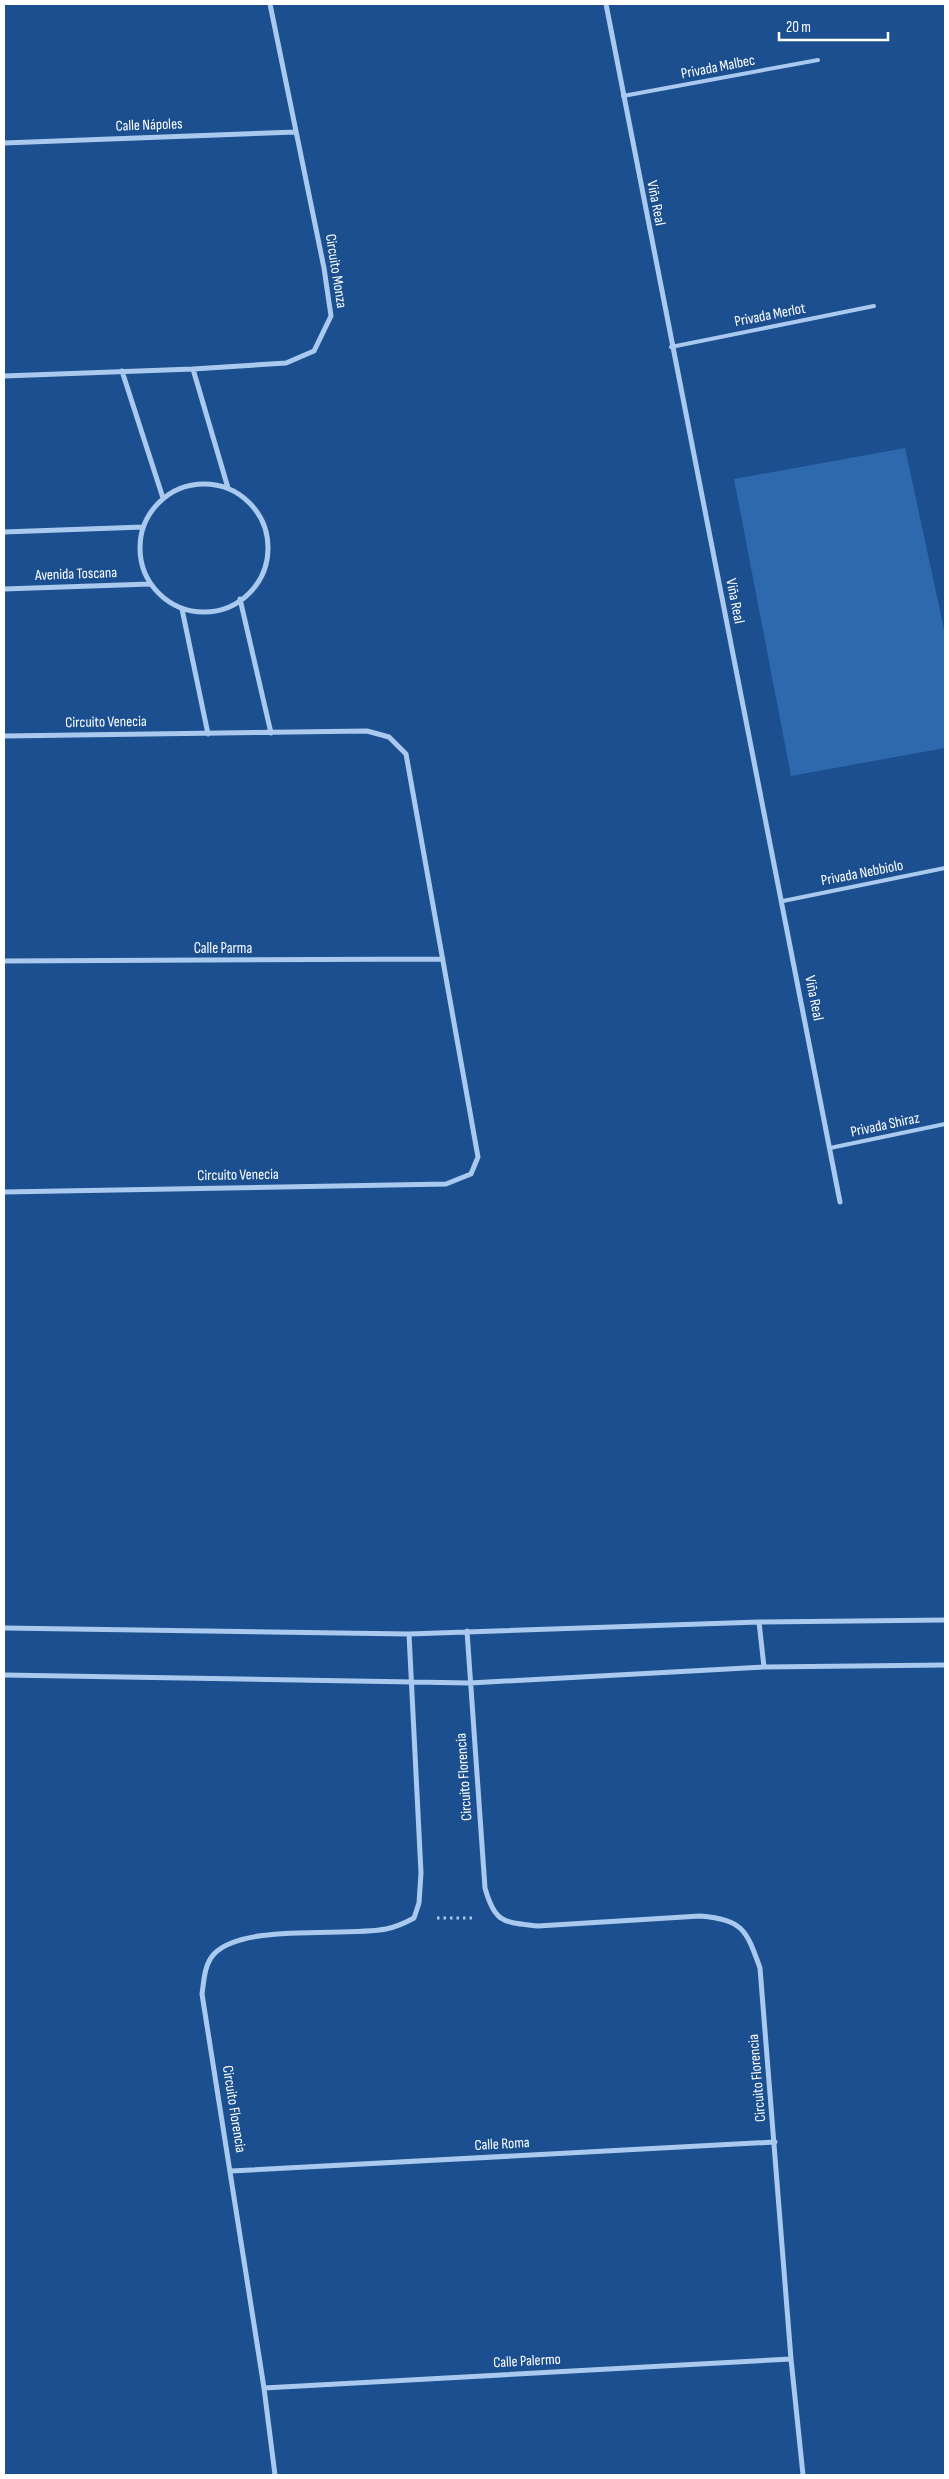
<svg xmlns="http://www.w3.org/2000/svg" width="949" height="2479" viewBox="0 0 949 2479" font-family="'Sofia Sans Condensed',sans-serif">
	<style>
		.park { fill: #2e69ad }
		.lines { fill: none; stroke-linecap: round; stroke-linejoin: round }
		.path { stroke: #a9c9ee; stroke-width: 3; stroke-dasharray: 2.5 4; stroke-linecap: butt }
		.lane { stroke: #a9c9ee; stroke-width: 4 }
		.street { stroke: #a9c9ee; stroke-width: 5 }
		.labels { text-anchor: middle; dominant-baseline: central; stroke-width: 4.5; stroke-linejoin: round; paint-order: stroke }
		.street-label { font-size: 15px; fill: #fff; stroke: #1b4f8f }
	</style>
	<rect width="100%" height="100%" fill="#1b4f8f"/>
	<!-- park -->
	<path class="park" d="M905,448l40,186v114l-154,28 -57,-297z"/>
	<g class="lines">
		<!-- path -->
		<path class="path" d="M437,1918h37"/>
		<!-- lane -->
		<path class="lane" d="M623,96l195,-36
			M671,347l203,-41
			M783,901l162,-33
			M830,1148l115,-24"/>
		<!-- street -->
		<path class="street" d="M606,4l234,1198
			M4,143l292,-11
			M193,369l35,119
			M122,371l41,127
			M4,376l189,-7 93,-6 28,-12 17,-35 -7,-48 -54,-264
			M140 548a64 64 0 1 1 128 0a64 64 0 1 1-128 0Z
			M4,532l139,-5
			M4,589l146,-5
			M240,599l31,134
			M182,609l26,125
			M4,736l363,-5 22,6 17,17 72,403 -7,17 -25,10 -442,8
			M4,961l439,-2
			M759,1622l186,-2
			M4,1628l405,6 350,-12 5,45
			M467,1631l18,257c10,36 19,34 53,38l162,-10c43,4 46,13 60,52l31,391 12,116
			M4,1675l466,8 294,-16 181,-2
			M231,2171l544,-29
			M264,2388l527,-29
			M275,2475l-11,-87 -62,-394c2,-13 2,-29 12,-40 29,-31 130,-17 172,-25 10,-2 19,-6 28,-11l5,-15 2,-30 -12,-239"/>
	</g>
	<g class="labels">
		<!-- street labels -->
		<g class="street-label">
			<text transform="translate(718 67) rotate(-11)">Privada Malbec</text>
			<text transform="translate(149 125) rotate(-2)">Calle Nápoles</text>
			<text transform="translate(656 203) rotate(79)">Viña Real</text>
			<text transform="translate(336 271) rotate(81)">Circuito Monza</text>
			<text transform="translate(770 315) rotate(-11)">Privada Merlot</text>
			<text transform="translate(76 574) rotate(-2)">Avenida Toscana</text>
			<text transform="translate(735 601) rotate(79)">Viña Real</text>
			<text transform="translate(106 722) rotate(-1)">Circuito Venecia</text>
			<text transform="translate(862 873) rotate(-11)">Privada Nebbiolo</text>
			<text x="223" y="948">Calle Parma</text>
			<text transform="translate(814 998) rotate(79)">Viña Real</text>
			<text transform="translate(885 1125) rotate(-12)">Privada Shiraz</text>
			<text transform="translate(238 1175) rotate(-1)">Circuito Venecia</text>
			<text transform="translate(464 1777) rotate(-94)">Circuito Florencia</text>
			<text transform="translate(757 2078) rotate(-95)">Circuito Florencia</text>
			<text transform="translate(234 2109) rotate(81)">Circuito Florencia</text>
			<text transform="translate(502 2144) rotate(-3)">Calle Roma</text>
			<text transform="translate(527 2361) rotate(-3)">Calle Palermo</text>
		</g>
	</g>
	<!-- border -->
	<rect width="949" height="2479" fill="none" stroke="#ffffff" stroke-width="10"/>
	<!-- scale -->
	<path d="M779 32v8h109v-8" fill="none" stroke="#ffffff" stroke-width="2.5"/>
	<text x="786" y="32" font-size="15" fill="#ffffff" stroke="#1b4f8f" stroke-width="4" paint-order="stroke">20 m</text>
</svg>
